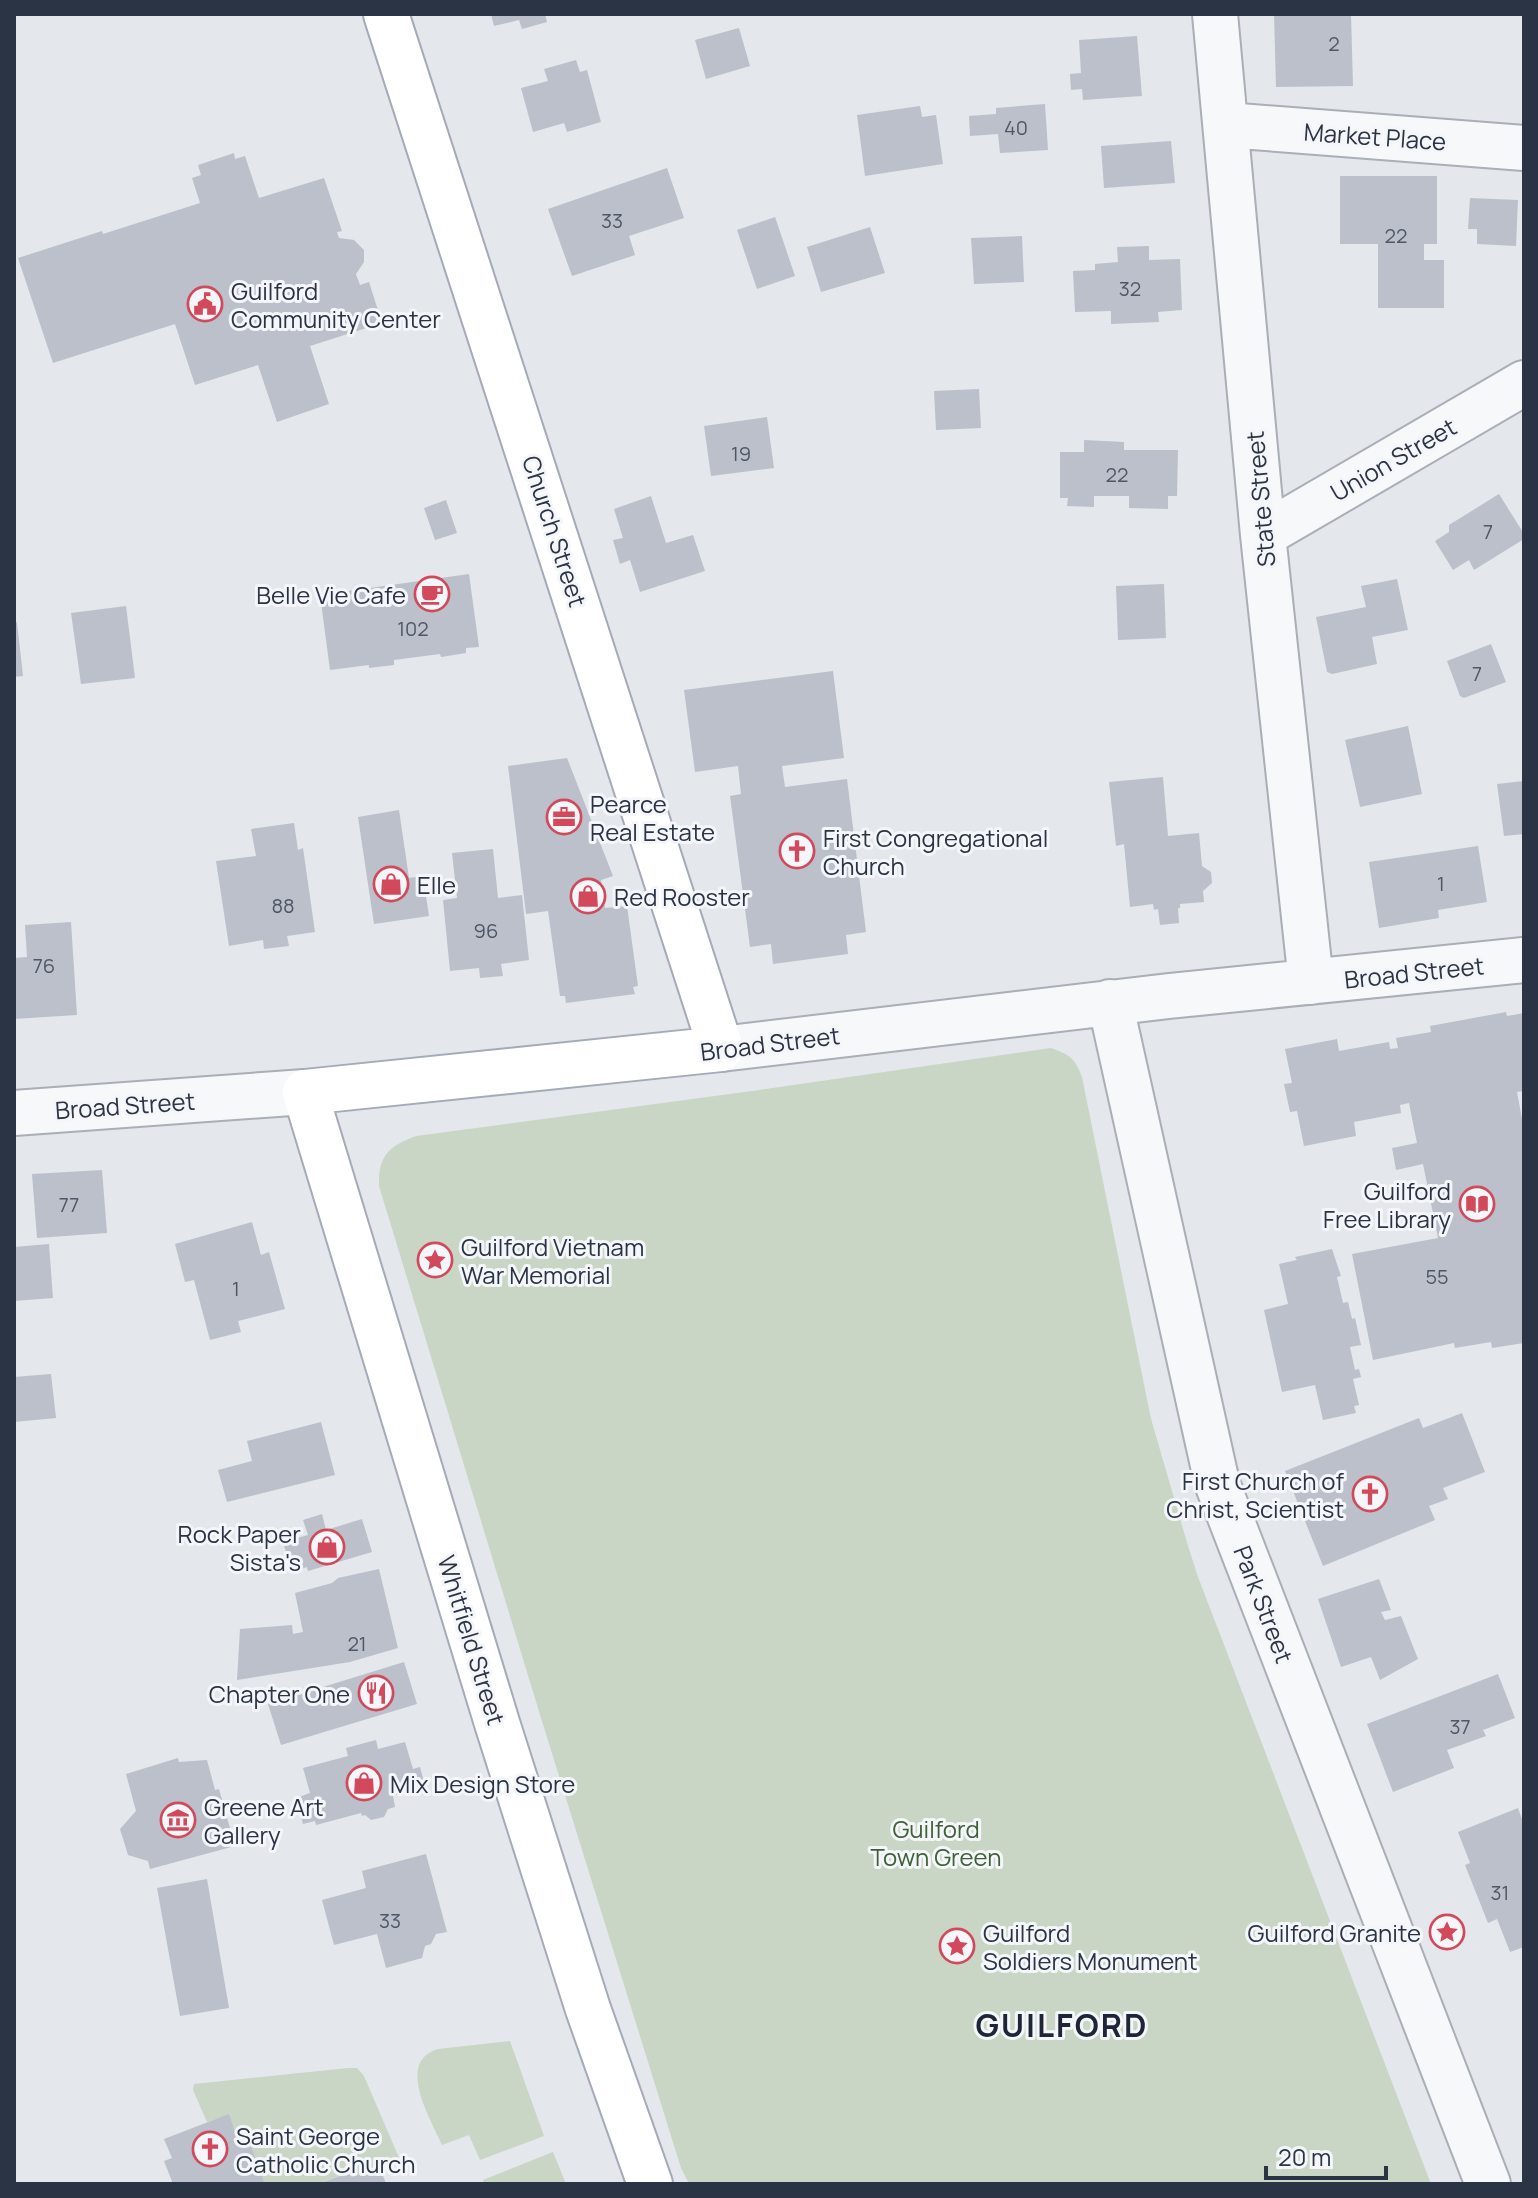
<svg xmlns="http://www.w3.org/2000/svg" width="1538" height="2198" viewBox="0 0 1538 2198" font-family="Manrope,sans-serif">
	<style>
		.green { fill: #c9d6c5 }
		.building { fill: #bbc0ca }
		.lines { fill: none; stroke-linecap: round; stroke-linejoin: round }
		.minor-casing { stroke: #a9aeb7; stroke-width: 48 }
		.major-casing { stroke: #a3abb8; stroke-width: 48 }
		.minor { stroke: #f7f8fa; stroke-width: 44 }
		.major { stroke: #fff; stroke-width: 44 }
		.labels { text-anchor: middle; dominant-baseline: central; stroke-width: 6; stroke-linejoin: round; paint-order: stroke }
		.number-label { font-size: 20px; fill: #4f5766 }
		.street-label { font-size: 24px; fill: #2b3445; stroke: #f4f6f9 }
		.poi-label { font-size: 24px; fill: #2b3445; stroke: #f4f6f9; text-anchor: start }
		.park-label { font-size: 24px; fill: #3f6138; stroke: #f4f6f9 }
		.district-label { font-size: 32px; font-weight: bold; letter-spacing: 2px; fill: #1d2536; stroke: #f4f6f9 }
	</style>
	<rect width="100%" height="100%" fill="#e4e7ec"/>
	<!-- green -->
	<path class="green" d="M1051,1048c19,7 24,10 31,29l69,342 37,127 10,31 233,607h-742l-8,-16 -140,-450 -162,-532c-1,-30 10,-40 37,-50l336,-45z
		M510,2041l34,95 -64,24 -11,-25 -27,10c-11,-26 -47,-83 -4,-96z
		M348,2068h9l7,8 36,84 -48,17 -5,-4 -28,11h-54l-20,-53 -9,3 -7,-19 -22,7 -14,-32 1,-6z
		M553,2152l13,32h-82l-1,-4z"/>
	<!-- building -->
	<path class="building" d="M491,14h54l2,8 -25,7 -3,-9 -25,6z
		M1274,14h77l2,72 -77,1z
		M739,28l11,38 -44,13 -11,-39z
		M1137,36l5,60 -59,4 -1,-11 -11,1 -1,-16 11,-1 -2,-33z
		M576,60l4,12 7,-2 14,52 -34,10 -3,-9 -31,9 -12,-44 27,-7 -4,-12z
		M1045,104l3,46 -48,3 -2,-19 -28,2 -1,-20 27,-2v-6z
		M920,106l2,11 14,-2 7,49 -78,12 -8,-61z
		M1171,141l4,42 -71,5 -3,-42z
		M234,153l1,6 10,-3 14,42 65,-20 18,53 -5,1 2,6 15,2 10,10v12l-8,12 4,11 9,-3 13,41 -72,23 19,58 -52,18 -19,-57 -63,20 -20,-61 -122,39 -35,-105 84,-27 1,3 97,-31 -8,-25 9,-3 -3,-10z
		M667,168l17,50 -55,18 6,19 -63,21 -24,-67z
		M1340,176h97v68h-13v16h20v48h-66v-64h-38z
		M1470,198l48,2 -2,46 -39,-2v-15h-9z
		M775,217l20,59 -38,13 -20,-59z
		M870,227l15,46 -64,19 -14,-45z
		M1022,236l2,46 -50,2 -3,-46z
		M1149,246v14l31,-1 2,51 -24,2 1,10 -48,2v-13l-36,1 -2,-41 22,-1v-6l23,-2 -1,-15z
		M979,389l2,39 -45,2 -2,-39z
		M767,417l7,51 -63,8 -7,-50z
		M1084,440l40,2v8h54l-1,46h-9v13l-39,-1v-12h-35v11l-27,-1 1,-8h-8v-46h24z
		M1499,494l25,40v5l-50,31 -5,-10 -16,10 -18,-29 14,-9v-7z
		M651,496l15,47 27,-8 12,36 -65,21 -10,-32 -10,4 -7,-24 10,-2 -9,-29z
		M446,500l11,33 -22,7 -11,-32z
		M469,574l10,73 -13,1v5l-25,4 -1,-3 -46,6v5l-25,3v-3l-39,5 -10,-75z
		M1397,579l11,51 -36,7 5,27 -45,10 -5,-2 -11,-55 50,-10 -5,-21z
		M1164,584l2,54 -48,2 -2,-54z
		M126,606l9,72 -54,6 -10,-71z
		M17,622l6,54 -9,1v-54z
		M1491,644l15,38 -42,16 -4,-2 -13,-35z
		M833,671l11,87 -62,8 3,21 62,-8 19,153 -20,3 2,19 -75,10 -2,-20 -21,3 -20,-151 11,-2 -3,-28 -43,6 -11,-82z
		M1408,726l14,68 -62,13 -15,-67z
		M567,758l46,118 -12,4 4,28 22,-2 11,80 -5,1 2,7 -69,9 -1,-7h-5l-12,-85 -22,3 -18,-148z
		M1163,777l5,59 31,-3 3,33 9,6 1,11 -9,8 1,11 -24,2v4h-2l1,15 -19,2 -2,-16 -4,1 -1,-6 -23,3 -6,-63 -8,2 -7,-64z
		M1524,781v53l-20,2 -7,-52z
		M399,810l10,68 14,-2 6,40 -55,8 -16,-107z
		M294,823l4,27 5,-2 12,84 -28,4 2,10 -25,3 -1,-9 -34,6 -13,-85 40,-5 -5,-27z
		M1478,846l9,56 -49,8 1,8 -60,10 -10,-66z
		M493,849l5,49 24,-3 7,65 -28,4 2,12 -23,2 -1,-10 -29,3 -7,-71 14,-2 -5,-45z
		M71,922l6,93 -63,4v-61l13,-1 -2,-32z
		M1506,1012l1,4 17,-3v78l-7,1 5,27h2v224l-32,5 -1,-6 -36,6 -1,-5 -81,17 -21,-106 86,-16 -15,-74 -27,6 -4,-22 25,-5 -8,-40 -9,2 1,8 -47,9 2,14 -52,10 -7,-35 -7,1 -6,-28 8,-1 -7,-34 52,-10 2,12 50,-9 1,7 8,-1 -2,-10 35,-6 -1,-6z
		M102,1170l5,63 -70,5 -5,-64z
		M252,1222l9,33 8,-3 16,57 -47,12 3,11 -31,8 -16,-60 -9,2 -10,-38z
		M49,1244l4,54 -39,3v-54z
		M1332,1249l9,27 -4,1 6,26 5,-1 4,17 3,-1 6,27 -11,2 5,23 4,-1 2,8 -8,2 6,26 -5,1 2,7 -33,7 -8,-35 -33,7 -18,-82 24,-6 -9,-40 18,-4 -2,-3z
		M51,1374l5,44 -42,4v-45z
		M1462,1413l23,59 -42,16 5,11 -19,7 6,14 -112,46 -38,-95 134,-53 4,10z
		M321,1422l14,53 -108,27 -9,-32 34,-9 -5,-20z
		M322,1514l4,16 36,-11 10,33 -64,19 -1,-4 -15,5 -9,-30 25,-7 -5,-15z
		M379,1569l19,79 -48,14 -113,18 3,-51 52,-4 1,9 10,-2 -8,-39 37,-10 6,-5z
		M1379,1579l12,31 -10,2 4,8 16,-4 17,43 -38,21 -9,-23 -30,10 -23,-68z
		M404,1662l13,42 -136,41 -13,-41z
		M1498,1674l17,44 -32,12 3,6 -39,14 7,18 -61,24 -26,-68z
		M376,1740l2,9 27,-7 8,27 7,-2 4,15 -7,2 2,5 -26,7 2,11 -7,2 -4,8 -13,3 -6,-5 -3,1 -1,-3 -45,12 -1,-4 -12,3 -7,-26 14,-5 -7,-25 45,-12 -2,-8z
		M178,1758l1,4 28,-2 8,30 4,-1 16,57 -85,23 -2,-8 -20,-6 -8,-26 16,-18 -10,-37z
		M1518,1808l6,17v122l-14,5 -13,-33 -9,4 -23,-58 5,-2 -12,-31z
		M426,1854l21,78 -11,2 -5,10 -6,2 -3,12 -36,10 -9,-34 -43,11 -12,-45 44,-12 -4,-17z
		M207,1879l22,129 -49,8 -23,-128z
		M229,2114l7,20 9,-4 20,54h-92l-9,-23 8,-3 -8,-19z
		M380,2167l6,17h-67l29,-11 4,4z"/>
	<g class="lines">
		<!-- minor casing -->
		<g class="minor-casing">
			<path id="minor" d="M1215,14l48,521 48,447
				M1226,125l298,23
				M1263,535l261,-152
				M1110,1002l107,481 271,701
				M721,1049l448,-53 355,-36
				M14,1113l291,-21"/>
		</g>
		<!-- major casing -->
		<g class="major-casing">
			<path id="major" d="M386,14l335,1035 -416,43 192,631 91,286 62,175"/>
		</g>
		<!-- minor -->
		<use href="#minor" class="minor"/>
		<!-- major -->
		<use href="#major" class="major"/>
	</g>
	<!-- icons -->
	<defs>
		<g id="civic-ring" transform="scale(1.8)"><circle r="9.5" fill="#f4f6f9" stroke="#d1495b" stroke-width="1.5"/><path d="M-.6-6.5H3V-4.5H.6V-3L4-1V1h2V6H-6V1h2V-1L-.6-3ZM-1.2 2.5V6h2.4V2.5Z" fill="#d1495b"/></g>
		<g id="cafe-ring" transform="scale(1.8)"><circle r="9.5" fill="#f4f6f9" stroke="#d1495b" stroke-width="1.5"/><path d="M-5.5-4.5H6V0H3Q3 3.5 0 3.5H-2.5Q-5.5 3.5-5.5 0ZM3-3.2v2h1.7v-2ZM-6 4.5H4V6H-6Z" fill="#d1495b"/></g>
		<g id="office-ring" transform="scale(1.8)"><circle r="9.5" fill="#f4f6f9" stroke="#d1495b" stroke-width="1.5"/><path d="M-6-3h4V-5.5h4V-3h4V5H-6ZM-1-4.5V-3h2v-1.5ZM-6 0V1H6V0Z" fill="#d1495b"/></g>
		<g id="church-ring" transform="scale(1.8)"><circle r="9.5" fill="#f4f6f9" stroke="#d1495b" stroke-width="1.5"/><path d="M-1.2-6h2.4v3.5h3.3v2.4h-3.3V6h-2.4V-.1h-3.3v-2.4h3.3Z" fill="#d1495b"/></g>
		<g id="shop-ring" transform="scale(1.8)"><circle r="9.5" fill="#f4f6f9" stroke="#d1495b" stroke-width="1.5"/><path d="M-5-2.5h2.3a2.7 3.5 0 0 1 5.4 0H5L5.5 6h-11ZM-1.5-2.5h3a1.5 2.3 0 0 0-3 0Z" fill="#d1495b"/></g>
		<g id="library-ring" transform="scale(1.8)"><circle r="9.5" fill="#f4f6f9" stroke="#d1495b" stroke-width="1.5"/><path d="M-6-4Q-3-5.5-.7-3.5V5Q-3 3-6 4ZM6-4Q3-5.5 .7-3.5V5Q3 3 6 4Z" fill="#d1495b"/></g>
		<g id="sight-ring" transform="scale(1.8)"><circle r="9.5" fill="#f4f6f9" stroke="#d1495b" stroke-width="1.5"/><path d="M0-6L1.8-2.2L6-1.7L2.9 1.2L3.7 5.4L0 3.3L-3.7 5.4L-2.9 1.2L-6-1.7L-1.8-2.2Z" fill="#d1495b"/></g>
		<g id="restaurant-ring" transform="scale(1.8)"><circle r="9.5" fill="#f4f6f9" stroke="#d1495b" stroke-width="1.5"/><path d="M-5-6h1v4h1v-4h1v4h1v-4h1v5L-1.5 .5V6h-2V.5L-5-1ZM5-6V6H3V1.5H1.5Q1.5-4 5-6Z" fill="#d1495b"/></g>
		<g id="museum-ring" transform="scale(1.8)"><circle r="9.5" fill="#f4f6f9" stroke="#d1495b" stroke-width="1.5"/><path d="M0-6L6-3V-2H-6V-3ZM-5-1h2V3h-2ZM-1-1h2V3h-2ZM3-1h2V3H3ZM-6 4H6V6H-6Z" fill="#d1495b"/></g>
	</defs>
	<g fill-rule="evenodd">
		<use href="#civic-ring" x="205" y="304"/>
		<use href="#cafe-ring" x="432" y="594"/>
		<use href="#office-ring" x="564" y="817"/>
		<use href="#church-ring" x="797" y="851"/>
		<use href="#shop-ring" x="391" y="884"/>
		<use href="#shop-ring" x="588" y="896"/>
		<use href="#library-ring" x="1477" y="1204"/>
		<use href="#sight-ring" x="435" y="1260"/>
		<use href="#church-ring" x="1370" y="1494"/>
		<use href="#shop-ring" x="327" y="1547"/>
		<use href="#restaurant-ring" x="376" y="1693"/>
		<use href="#shop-ring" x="364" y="1783"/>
		<use href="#museum-ring" x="178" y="1820"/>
		<use href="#sight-ring" x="1447" y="1932"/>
		<use href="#sight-ring" x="957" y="1946"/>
		<use href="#church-ring" x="210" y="2149"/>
	</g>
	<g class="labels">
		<!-- number labels -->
		<g class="number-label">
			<text x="1334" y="43">2</text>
			<text x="1016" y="127">40</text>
			<text x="612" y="220">33</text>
			<text x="1396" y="235">22</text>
			<text x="1130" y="288">32</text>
			<text x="741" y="453">19</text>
			<text x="1117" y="474">22</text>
			<text x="1488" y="531">7</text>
			<text x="413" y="628">102</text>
			<text x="1477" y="673">7</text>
			<text x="1441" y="883">1</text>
			<text x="283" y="905">88</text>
			<text x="486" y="930">96</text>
			<text x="44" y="965">76</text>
			<text x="69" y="1204">77</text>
			<text x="1437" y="1276">55</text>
			<text x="236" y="1288">1</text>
			<text x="357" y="1643">21</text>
			<text x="1460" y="1726">37</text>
			<text x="1500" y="1892">31</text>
			<text x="390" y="1920">33</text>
		</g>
		<!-- street labels -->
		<g class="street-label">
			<text transform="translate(1375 136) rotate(4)">Market Place</text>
			<text transform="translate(1393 459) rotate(-30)">Union Street</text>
			<text transform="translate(1260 499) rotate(-95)">State Street</text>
			<text transform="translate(555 531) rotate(72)">Church Street</text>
			<text transform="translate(1414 972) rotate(-6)">Broad Street</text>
			<text transform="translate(770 1043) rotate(-7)">Broad Street</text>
			<text transform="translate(125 1105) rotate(-4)">Broad Street</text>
			<text transform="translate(1264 1604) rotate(69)">Park Street</text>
			<text transform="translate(472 1640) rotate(73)">Whitfield Street</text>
		</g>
		<!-- poi labels -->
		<g class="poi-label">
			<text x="231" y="290">Guilford<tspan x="231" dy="28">Community Center</tspan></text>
			<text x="406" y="594" text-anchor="end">Belle Vie Cafe</text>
			<text x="590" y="803">Pearce<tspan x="590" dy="28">Real Estate</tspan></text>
			<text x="823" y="837">First Congregational<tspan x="823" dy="28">Church</tspan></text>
			<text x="417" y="884">Elle</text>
			<text x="614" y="896">Red Rooster</text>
			<text x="1451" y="1190" text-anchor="end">Guilford<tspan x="1451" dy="28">Free Library</tspan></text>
			<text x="461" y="1246">Guilford Vietnam<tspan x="461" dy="28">War Memorial</tspan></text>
			<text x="1344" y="1480" text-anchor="end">First Church of<tspan x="1344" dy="28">Christ, Scientist</tspan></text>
			<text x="301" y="1533" text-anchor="end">Rock Paper<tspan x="301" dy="28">Sista's</tspan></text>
			<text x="350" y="1693" text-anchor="end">Chapter One</text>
			<text x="390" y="1783">Mix Design Store</text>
			<text x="204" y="1806">Greene Art<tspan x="204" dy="28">Gallery</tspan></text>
			<text x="983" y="1932">Guilford<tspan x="983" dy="28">Soldiers Monument</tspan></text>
			<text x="1421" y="1932" text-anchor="end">Guilford Granite</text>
			<text x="236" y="2135">Saint George<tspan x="236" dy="28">Catholic Church</tspan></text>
		</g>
		<!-- park labels -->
		<g class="park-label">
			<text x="936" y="1828">Guilford<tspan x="936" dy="28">Town Green</tspan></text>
		</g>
		<!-- district labels -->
		<g class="district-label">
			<text x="1062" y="2025">GUILFORD</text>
		</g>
	</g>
	<!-- border -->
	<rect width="1538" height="2198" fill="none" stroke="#2b3445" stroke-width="32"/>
	<!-- scale -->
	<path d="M1266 2166v12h120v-12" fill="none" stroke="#2b3445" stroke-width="4"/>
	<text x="1278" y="2166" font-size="24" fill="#2b3445" stroke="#f4f6f9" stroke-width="6" paint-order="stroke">20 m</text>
</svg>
